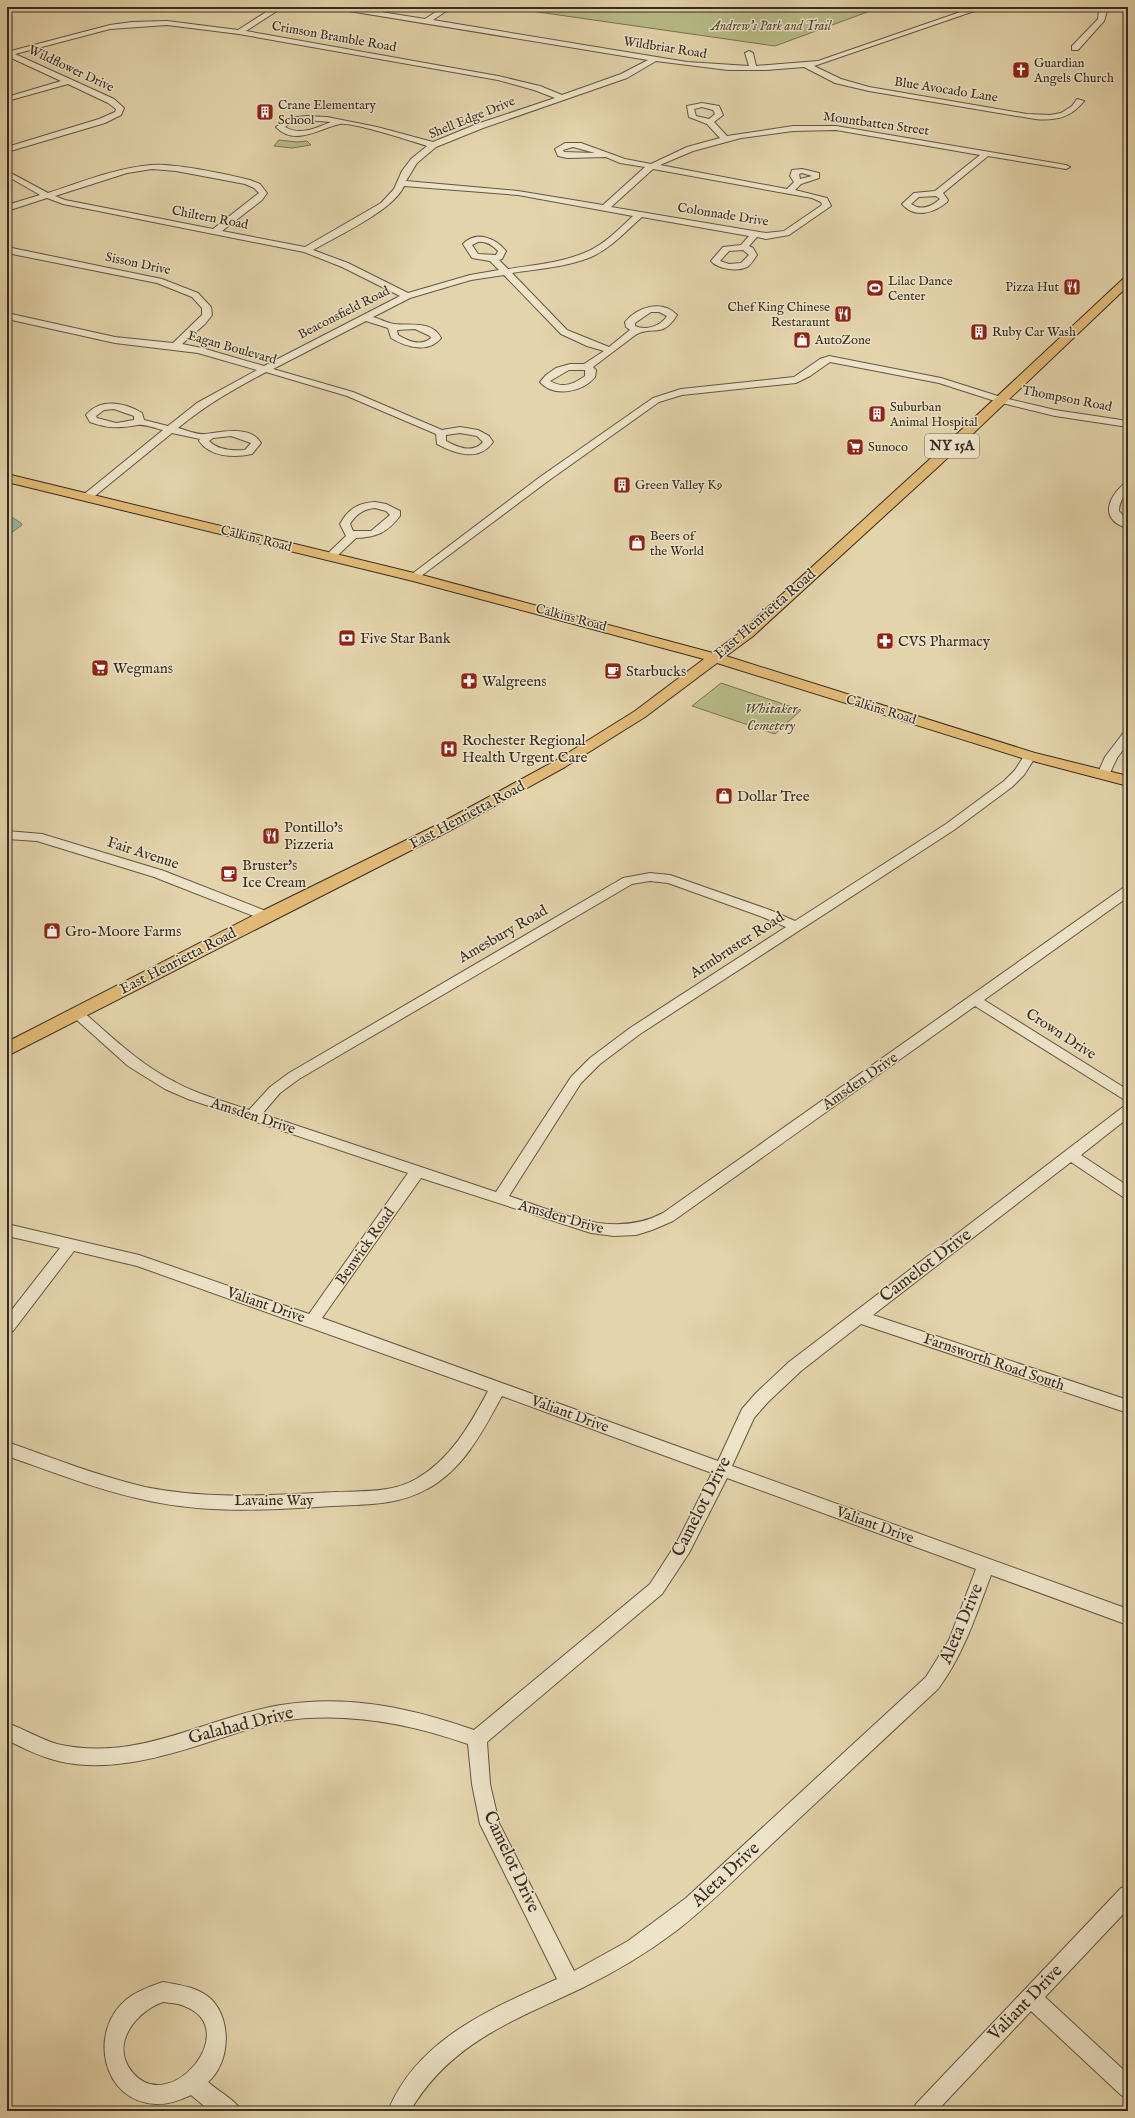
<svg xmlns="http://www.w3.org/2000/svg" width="1135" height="2118" viewBox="0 0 1135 2118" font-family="'IM FELL English',serif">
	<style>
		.green { fill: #b7bc87; stroke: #777454 }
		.water { fill: #96b8a5; stroke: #708070 }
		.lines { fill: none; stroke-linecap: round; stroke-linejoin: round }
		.minor-casing { stroke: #625644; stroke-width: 2 }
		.major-casing { stroke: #372c21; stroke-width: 2 }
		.minor { fill: #ede3c8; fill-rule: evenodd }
		.major { fill: #e2ba76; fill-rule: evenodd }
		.labels { text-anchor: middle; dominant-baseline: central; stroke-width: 3; stroke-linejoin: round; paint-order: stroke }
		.far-park-label { font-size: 13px; font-style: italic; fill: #514935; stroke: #ede3c8 }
		.far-street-label { font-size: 13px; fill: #372c21; stroke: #ede3c8 }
		.far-poi-label { font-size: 13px; fill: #372c21; stroke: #ede3c8; text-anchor: start }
		.shield { fill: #ede3c8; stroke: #6e6353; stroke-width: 1 }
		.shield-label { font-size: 14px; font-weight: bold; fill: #372c21 }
		.street-label { font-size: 15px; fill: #372c21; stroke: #ede3c8 }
		.poi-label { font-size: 15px; fill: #372c21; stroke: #ede3c8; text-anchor: start }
		.park-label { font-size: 15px; font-style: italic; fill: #514935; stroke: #ede3c8 }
		.near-street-label { font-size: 18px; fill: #372c21; stroke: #ede3c8 }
	</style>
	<rect width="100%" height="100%" fill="#e4d4ab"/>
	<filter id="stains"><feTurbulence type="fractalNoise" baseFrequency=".005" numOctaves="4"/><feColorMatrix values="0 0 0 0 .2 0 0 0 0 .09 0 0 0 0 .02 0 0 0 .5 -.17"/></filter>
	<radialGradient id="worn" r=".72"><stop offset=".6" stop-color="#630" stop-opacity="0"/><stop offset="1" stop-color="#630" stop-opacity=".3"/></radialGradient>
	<!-- green -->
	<path class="green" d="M503,7h378l-106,39z
		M279,140l18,2 10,-1 4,4 -19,3 -18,-2z
		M721,683l80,27 -26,24 -83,-28z"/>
	<!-- water -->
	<path class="water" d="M7,514l14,9 1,2 -15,11z"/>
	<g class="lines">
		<!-- minor casing -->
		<g class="minor-casing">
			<path id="minor" d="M23,7l-2,1 -14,4v-4z
				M274,7h9l-37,24 252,45 42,10 22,9 59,-21 27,-14 -311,-51 -4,-2h17l75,12 18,-12h9l-19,13 254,42 62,4 -4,-13 4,-2 4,2 3,13 62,-5 157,-54h11l-172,59 27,13 28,8 158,27 23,1 11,-2 11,-7 5,-7 7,2c-13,17 -29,20 -49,18l-166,-28 -34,-8 -31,-16 -38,3h-38l-72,-9 -29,17 -144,50 -47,19 -19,16 -11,18 112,10 85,14 42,-38 -25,-4 -14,-6 -39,1 -9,-2 -3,-7 10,-6h16l44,16 26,5 36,-17 33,-9 -13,-14 -18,-7 -2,-11 15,-3 17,3 4,9 -9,7 13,14 66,-10h43l230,39 4,2 -4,2 -78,-13 -45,37 5,7 -1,2c-13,11 -32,17 -45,2l12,-11 21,-2 45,-36 -144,-25 -43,1 -52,7 -48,13 -33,14 127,24 7,-7 -4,-6 2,-6 10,-1 17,4v5l-18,6 -6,6 32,8 4,8 -42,29 -23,4 -9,-2 -8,9 4,2 4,7c-3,4 -6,10 -10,12 -10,5 -29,2 -36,-6l12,-14 18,-2 8,-9 -107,-19c-16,14 -32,32 -51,40 -25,10 -53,12 -79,16l55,57 42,17 21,-17 -4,-3 -1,-5c12,-15 37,-23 52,-7 -15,25 -26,9 -43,21l-41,31 3,3 -1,7c-12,15 -41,21 -55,5l6,-7 10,-7 14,-4h14l20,-13 -17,-5 -26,-12 -57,-59 -33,5 -61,18 -37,19c7,2 14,6 21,7 16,2 38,-4 47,14 -13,16 -35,9 -50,0l-3,-10 -22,-7 -93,48 80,23 89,38 18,-3 18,3 11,6 4,6c-14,20 -37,12 -56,2l-1,-10 -89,-38 -81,-24c-32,17 -60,33 -88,56 8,2 19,7 27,6 16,-2 46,-9 56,9l-9,11c-18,4 -42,3 -53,-13l1,-2 -28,-6 -81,66h-8l-1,-2 1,-2 80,-65c-7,-1 -17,-6 -25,-5 -19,3 -29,4 -48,-3l-4,-7c14,-18 40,-12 56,-2l2,7 24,6 29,-23 60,-33 -59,-17 -83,-10 -108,-24v-6l108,24 58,6 29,-28v-7l-10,-11 -35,-14 -150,-30v-6l155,32 36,14 13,14 1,8 -7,9 -23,20 20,4 62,18 136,-70 -58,-29 -38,-15 -241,-48 -16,-6 -40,13v-6l33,-10 -33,-19v-5l41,22c33,-11 68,-25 103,-28 23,-2 75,9 99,15l10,4 7,9 -5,7 -40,31 83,16 76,-44 13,-14 8,-18 9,-12 16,-13c-16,-5 -74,-24 -87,-22 -20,4 -45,23 -64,3l13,-9 17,-2 21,1 50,10 56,15 44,-18 78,-26 -21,-8 -36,-10 -259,-46 -72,-9 -57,4 -95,25 99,45 10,9 -3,7 -16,8 -98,29v-5l92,-28 16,-7 1,-3 -8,-6 -40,-19 -61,17v-4l54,-16 -54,-25v-4l103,-27 22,-3 35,-1 71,9zM702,107l11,3 2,4 -6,5 -13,-3 -2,-7zM306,120l25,2c-15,6 -31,14 -46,5l6,-5zM573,147l22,6 -31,-1 -1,-2zM152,169l24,2 69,13 9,4 5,5 -46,36 -148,-29 -10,-4 72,-23zM653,169l159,29 9,4 1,3 -38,26 -18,2 -155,-26zM802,173l10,3 -12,3 -1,-5zM404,186l114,9 115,21c-14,13 -30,30 -49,37 -24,10 -51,12 -76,16l-9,-9 3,-1 4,-8c-10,-13 -30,-21 -43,-7l9,14 18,3 9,9 -29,5 -62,18 -60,-30 -35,-13c24,-14 81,-40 91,-64zM936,196l4,3c-9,8 -19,12 -29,5l8,-7zM478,242c8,-1 14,3 20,9l-2,4 -18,-1 -6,-9zM743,250l6,5 -8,8 -12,1 -9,-3 9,-10zM651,312h8l8,4c-6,10 -21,15 -32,10v-3zM415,329l15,7 1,2c-10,9 -23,3 -33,-3l-1,-5zM569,370h16v6c-11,8 -22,13 -35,5zM114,409l20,7v4l-18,3 -19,-5 -1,-2 8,-6zM460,433l17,3 6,6c-10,12 -26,5 -37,-1v-6zM231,436l20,7 -6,7c-13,1 -27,0 -36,-9l4,-3z
				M1096,7h8l3,4 -3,10 -26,29h-6v-4l26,-27 1,-8z
				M829,356l112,22 63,20 51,12 73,11v6l-73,-11 -57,-14 -59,-19 -109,-21 -20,14 -14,7 -114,12 -23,7 -111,79 -131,98 -4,1 -5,-3 132,-100 113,-79 28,-9 113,-12 26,-18z
				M1128,482c0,12 -9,17 -9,29l9,10v7c-21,-5 -24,-20 -12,-36 4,-4 7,-9 12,-10z
				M375,502l11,2 14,7v5c-13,17 -24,21 -44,22l-22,21h-8l-1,-2 1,-2 20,-19 -6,-12c8,-15 18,-21 35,-22zM375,508l11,3 4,4 -19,16h-18l-3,-7c6,-10 14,-15 25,-16z
				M1128,731v12l-11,15 -8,17 -2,3h-8l-2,-3 8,-18 19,-25z
				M1030,752l6,4 -12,19 -12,12 -58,43 -314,204 -40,30 -19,19 -72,113c49,16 103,44 154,17l460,-325 5,-1v10l-144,103 144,90v12l-153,-96 -302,215 -21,9 -16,5 -22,1 -23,-3 -170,-55 -99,140 396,143 24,-52 14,-16 33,-31 334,-255 5,-1v12l-47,37 47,31v12l-5,-1 -52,-35 -198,153 255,85v13l-267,-89 -60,47 -33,31 -14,16 -22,48 396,143v16l-137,-50c-15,40 -27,79 -53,114 -54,50 -108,101 -163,152 -32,30 -64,63 -99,90 -29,22 -61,41 -94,57 -69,33 -131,54 -172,123h-22c29,-72 103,-102 169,-132l-77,-155 -8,-40 -4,-40c-60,-21 -123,-33 -187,-23 -24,4 -46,13 -69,20 -49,16 -103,32 -154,20 -16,-4 -31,-11 -45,-18l-6,-3v-17c17,6 33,16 50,21 81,19 149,-27 224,-39 67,-11 131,3 193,25l176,-146 27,-42 35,-69 -210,-77c-19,35 -39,74 -75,93 -30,17 -62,15 -95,17 -61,4 -126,8 -187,-6 -47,-10 -92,-28 -138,-44v-14c46,16 91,34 138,45 63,13 128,8 191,5 26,-1 56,1 80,-13 34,-19 54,-54 72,-88l-351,-125 -63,-15 -61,80 -6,2v-17l53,-68 -53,-12v-12l132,31 170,59 99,-141 -220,-74 -23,-10 -37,-23 -59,-53 2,-3h10c30,26 58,54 94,72 23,13 50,19 74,28l21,-23 19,-14 334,-195 27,-5 20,2 100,35 25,11 151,-97 58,-43 11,-11 11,-17zM650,881l18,2 92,33 26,11 -156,101 -40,30 -19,19 -75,115 -234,-78 18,-21 19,-14 333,-195zM727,1478l249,91 -27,71 -23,37 -240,221 -58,43 -54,30 -75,-148 -9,-39 -3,-42 175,-148 27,-41z
				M7,831l35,3 122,37 107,42 2,3 -7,4 -5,-1 -107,-42 -117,-36 -30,-2z
				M1128,1886v23l-83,88 83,77v24l-7,-3 -90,-84 -94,100h-24l3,-7 205,-216z
				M163,1982c17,3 36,5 49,18 20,21 18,63 -4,82 10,9 29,19 33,29h-31l-19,-16c-11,5 -23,10 -35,9 -55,-2 -68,-74 -29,-105 10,-8 24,-13 36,-17zM163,2002c7,1 15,1 21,4 60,22 -13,111 -51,67 -24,-28 2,-61 30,-71z"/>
		</g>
		<!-- major casing -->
		<g class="major-casing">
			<path id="major" d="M1128,277v9l-188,179 -188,172 -26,19 309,97 93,23v10l-103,-27 -308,-96 -72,54 -80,50 -116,64 -442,225v-14l253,-130 177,-87 118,-64 80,-50 69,-52 -295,-79 -402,-98v-8l411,100 295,79 29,-22 188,-172 194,-181z"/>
		</g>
		<!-- minor -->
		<use href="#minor" class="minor"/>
		<!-- major -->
		<use href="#major" class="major"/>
	</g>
	<!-- icons -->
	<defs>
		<g id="church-square" transform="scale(0.9)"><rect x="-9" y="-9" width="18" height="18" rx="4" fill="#8f2418" stroke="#ede3c8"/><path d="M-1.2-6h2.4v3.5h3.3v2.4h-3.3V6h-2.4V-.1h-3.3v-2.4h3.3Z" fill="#fff"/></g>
		<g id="building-square" transform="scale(0.9)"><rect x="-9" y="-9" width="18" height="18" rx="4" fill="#8f2418" stroke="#ede3c8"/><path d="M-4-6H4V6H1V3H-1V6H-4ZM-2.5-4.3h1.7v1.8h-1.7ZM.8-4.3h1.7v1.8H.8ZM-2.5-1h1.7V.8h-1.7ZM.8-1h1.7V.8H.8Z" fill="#fff"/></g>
		<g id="restaurant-square" transform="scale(0.9)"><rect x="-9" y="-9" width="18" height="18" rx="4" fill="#8f2418" stroke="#ede3c8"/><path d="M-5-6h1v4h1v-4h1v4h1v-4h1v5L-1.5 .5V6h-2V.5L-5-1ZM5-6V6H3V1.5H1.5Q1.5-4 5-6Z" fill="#fff"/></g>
		<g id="stadium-square" transform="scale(0.9)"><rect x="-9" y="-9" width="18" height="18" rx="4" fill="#8f2418" stroke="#ede3c8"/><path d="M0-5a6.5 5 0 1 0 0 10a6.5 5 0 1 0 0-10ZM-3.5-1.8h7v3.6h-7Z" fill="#fff"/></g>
		<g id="shop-square" transform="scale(0.9)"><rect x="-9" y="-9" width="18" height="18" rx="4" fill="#8f2418" stroke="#ede3c8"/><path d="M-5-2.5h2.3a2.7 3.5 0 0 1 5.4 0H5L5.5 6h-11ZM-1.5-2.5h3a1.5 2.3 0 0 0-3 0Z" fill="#fff"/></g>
		<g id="supermarket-square" transform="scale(0.9)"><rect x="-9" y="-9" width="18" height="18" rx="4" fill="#8f2418" stroke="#ede3c8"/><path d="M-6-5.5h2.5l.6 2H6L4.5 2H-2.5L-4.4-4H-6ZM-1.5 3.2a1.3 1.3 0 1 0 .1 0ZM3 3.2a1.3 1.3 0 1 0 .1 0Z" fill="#fff"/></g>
		<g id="bank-square" transform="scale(0.9)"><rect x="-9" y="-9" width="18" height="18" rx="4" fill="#8f2418" stroke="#ede3c8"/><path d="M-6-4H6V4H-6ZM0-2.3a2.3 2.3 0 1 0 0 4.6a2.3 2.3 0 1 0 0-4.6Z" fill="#fff"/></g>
		<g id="pharmacy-square" transform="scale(0.9)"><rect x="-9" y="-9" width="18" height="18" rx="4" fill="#8f2418" stroke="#ede3c8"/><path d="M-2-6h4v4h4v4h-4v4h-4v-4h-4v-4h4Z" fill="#fff"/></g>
		<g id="cafe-square" transform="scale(0.9)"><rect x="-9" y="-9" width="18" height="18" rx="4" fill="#8f2418" stroke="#ede3c8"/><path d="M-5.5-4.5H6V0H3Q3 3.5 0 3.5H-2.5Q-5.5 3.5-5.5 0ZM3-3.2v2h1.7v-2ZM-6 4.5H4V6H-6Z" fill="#fff"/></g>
		<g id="hospital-square" transform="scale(0.9)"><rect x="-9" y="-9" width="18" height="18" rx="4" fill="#8f2418" stroke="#ede3c8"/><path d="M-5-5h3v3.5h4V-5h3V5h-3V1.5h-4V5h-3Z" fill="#fff"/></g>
	</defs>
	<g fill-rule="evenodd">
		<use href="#church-square" x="1021" y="70"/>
		<use href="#building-square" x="265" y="112"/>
		<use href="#restaurant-square" x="1072" y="287"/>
		<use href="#stadium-square" x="875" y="288"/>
		<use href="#restaurant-square" x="843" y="314"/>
		<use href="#building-square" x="979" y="332"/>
		<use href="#shop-square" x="802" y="340"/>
		<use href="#building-square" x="877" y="414"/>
		<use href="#supermarket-square" x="855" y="447"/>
		<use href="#building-square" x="622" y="485"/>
		<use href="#shop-square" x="637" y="543"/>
		<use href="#bank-square" x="347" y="638"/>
		<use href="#pharmacy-square" x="885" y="641"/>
		<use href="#supermarket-square" x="100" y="668"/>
		<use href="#cafe-square" x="613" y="671"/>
		<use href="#pharmacy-square" x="469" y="681"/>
		<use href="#hospital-square" x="449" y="749"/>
		<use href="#shop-square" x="724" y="796"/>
		<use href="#restaurant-square" x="271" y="836"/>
		<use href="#cafe-square" x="229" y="874"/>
		<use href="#shop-square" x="52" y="931"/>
	</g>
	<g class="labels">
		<!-- far-park labels -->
		<g class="far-park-label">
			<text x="771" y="26">Andrew's Park and Trail</text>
		</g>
		<!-- far-street labels -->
		<g class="far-street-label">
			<text transform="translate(334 37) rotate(10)">Crimson Bramble Road</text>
			<text transform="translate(665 48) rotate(9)">Wildbriar Road</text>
			<text transform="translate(71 69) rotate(25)">Wildflower Drive</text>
			<text transform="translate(946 90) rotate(9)">Blue Avocado Lane</text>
			<text transform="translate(472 118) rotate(-22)">Shell Edge Drive</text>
			<text transform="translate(876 124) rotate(8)">Mountbatten Street</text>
			<text transform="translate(723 215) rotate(9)">Colonnade Drive</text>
			<text transform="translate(210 218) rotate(11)">Chiltern Road</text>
			<text transform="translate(138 264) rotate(12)">Sisson Drive</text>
			<text transform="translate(344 313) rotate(-27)">Beaconsfield Road</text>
			<text transform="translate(232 348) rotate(16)">Eagan Boulevard</text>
			<text transform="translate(1067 399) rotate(11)">Thompson Road</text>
			<text transform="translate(256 539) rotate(14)">Calkins Road</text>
			<text transform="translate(571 618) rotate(15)">Calkins Road</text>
			<text transform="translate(881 710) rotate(17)">Calkins Road</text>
		</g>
		<!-- far-poi labels -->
		<g class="far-poi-label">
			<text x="1034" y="63">Guardian<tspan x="1034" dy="15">Angels Church</tspan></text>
			<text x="278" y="105">Crane Elementary<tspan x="278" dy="15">School</tspan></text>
			<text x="888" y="281">Lilac Dance<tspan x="888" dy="15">Center</tspan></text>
			<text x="1059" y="287" text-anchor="end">Pizza Hut</text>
			<text x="830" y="307" text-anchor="end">Chef King Chinese<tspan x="830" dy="15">Restaraunt</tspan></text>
			<text x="992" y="332">Ruby Car Wash</text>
			<text x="815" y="340">AutoZone</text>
			<text x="890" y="407">Suburban<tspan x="890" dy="15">Animal Hospital</tspan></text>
			<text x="868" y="447">Sunoco</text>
			<text x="635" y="485">Green Valley K9</text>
			<text x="650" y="536">Beers of<tspan x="650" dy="15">the World</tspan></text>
		</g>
		<!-- shield labels -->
		<rect class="shield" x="925" y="434" width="54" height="24" rx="3"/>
		<g class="shield-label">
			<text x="952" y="446">NY 15A</text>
		</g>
		<!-- street labels -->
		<g class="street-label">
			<text transform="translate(765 614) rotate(-41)">East Henrietta Road</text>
			<text transform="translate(467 815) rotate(-28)">East Henrietta Road</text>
			<text transform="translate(143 853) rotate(18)">Fair Avenue</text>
			<text transform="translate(503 934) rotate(-30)">Amesbury Road</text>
			<text transform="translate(737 945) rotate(-33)">Armbruster Road</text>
			<text transform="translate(178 961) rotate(-27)">East Henrietta Road</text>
			<text transform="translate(1061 1034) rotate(33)">Crown Drive</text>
			<text transform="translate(860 1081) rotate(-35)">Amsden Drive</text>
			<text transform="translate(253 1116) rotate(18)">Amsden Drive</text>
			<text transform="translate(561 1217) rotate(16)">Amsden Drive</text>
			<text transform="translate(365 1246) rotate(-55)">Benwick Road</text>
			<text transform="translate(266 1305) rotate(19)">Valiant Drive</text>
			<text transform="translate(994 1362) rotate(19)">Farnsworth Road South</text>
			<text transform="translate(570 1414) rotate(20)">Valiant Drive</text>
			<text x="274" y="1500">Lavaine Way</text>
			<text transform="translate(875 1525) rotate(20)">Valiant Drive</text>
		</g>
		<!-- poi labels -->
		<g class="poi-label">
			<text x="360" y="638">Five Star Bank</text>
			<text x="898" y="641">CVS Pharmacy</text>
			<text x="113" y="668">Wegmans</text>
			<text x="626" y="671">Starbucks</text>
			<text x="482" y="681">Walgreens</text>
			<text x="462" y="740">Rochester Regional<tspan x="462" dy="17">Health Urgent Care</tspan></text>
			<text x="737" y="796">Dollar Tree</text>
			<text x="284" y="827">Pontillo's<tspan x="284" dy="17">Pizzeria</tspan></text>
			<text x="242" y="865">Bruster's<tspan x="242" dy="17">Ice Cream</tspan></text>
			<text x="65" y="931">Gro-Moore Farms</text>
		</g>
		<!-- park labels -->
		<g class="park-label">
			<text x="771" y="708">Whitaker<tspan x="771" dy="17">Cemetery</tspan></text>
		</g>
		<!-- near-street labels -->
		<g class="near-street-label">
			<text transform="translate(926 1266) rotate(-37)">Camelot Drive</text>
			<text transform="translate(702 1507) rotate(-63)">Camelot Drive</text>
			<text transform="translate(962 1624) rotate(-67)">Aleta Drive</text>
			<text transform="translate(241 1726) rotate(-14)">Galahad Drive</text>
			<text transform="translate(511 1862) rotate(65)">Camelot Drive</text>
			<text transform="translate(726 1875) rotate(-43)">Aleta Drive</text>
			<text transform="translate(1026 2003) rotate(-46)">Valiant Drive</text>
		</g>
	</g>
	<!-- margin -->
	<rect width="1135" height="2118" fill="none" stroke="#e4d4ab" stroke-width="24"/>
	<rect x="8" y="8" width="1119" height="2102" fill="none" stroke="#372c21" stroke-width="2"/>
	<rect x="12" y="12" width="1111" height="2094" fill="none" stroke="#372c21"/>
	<rect width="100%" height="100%" filter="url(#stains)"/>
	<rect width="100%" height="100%" fill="url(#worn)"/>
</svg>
